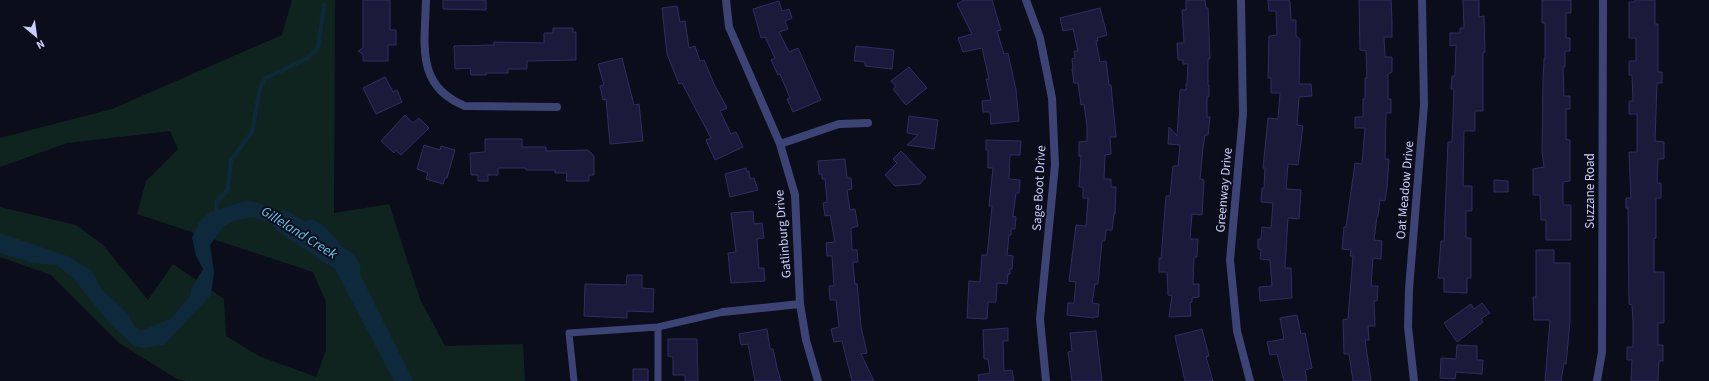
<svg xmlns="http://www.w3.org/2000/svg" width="1709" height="381" viewBox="0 0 1709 381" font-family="'Source Sans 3',sans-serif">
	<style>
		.green { fill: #10241f }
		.water { fill: #0f293c }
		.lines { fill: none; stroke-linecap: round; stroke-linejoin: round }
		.stream { stroke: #0f293c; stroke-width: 4 }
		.river { stroke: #0f293c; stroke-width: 23 }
		.building { fill: #1b1a3a; stroke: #2f2e64 }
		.service { stroke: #3b4475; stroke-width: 7 }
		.minor { stroke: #3b4475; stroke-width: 8 }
		.labels { text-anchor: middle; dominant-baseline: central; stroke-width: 4; stroke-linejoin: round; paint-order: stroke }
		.street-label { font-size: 13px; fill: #cbcefa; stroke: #0c0d1a }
		.water-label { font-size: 14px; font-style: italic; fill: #62caf1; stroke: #0c0d1a }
	</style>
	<rect width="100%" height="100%" fill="#0c0d1a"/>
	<!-- green -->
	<path class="green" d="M292,0h43l-1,213 55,-9 31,95 25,47 78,-2 2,37h-339l-9,-2 -58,-36 -68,-68 -51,-18v-50l76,18 27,20 45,55 25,-36 51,35 2,37 33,20 57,21 10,-27v-48l-13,-30 -176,-58 9,-33 32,-32 -8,-18 -103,12 -67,24v-29l112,-29 170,-74z"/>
	<!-- water -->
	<path class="water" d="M245,201l14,2 33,20h8l13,-4c19,11 32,31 44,49l56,113h-19l-72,-137 -68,-27 -18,3 -12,6 -14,19 4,27 -3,23 -47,50 -19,3 -11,-2 -24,-22 -36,-45 -17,-14 -24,-2 -33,-10v-20l70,24 22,14 9,18 26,24 7,13 7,5 29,-12 20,-22 1,-8 12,-20 -7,-13 -4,-18 7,-16 11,-10z"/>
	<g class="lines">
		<!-- stream -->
		<path class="stream" d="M216,215l1,-14 11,-11 3,-30 21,-28 8,-44 6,-10 42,-20 10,-11 6,-42"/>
		<!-- river -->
		<path class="river" d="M284,222l61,40 4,7"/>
	</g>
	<!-- building -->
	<path class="building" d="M363,0h27v30h6v15h-8v16h-25v-7l-5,-3 5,-3z
		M443,0h43v10l-43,-1z
		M964,0h28l9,30 -4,1 7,23 4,-1 8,37 3,31 -28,3 -1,-12h-7l-1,-11 9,-1 -5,-21h3l-7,-31 -19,4 -5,-14 14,-4 -15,-30z
		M1186,0h19l1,8h2l2,51h-2v26h1v12h-2v20h3l-2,18h-3l-2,13 -3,31 4,1 -2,35 -10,-1 -2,25h8l-1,18h-3l-1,27h6v13l-7,1v4l-2,1 1,13 -22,1 3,-21 -4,-1 -1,-23h-8v-14l2,1 5,-63h4l3,-30h5l2,-21 -12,-1 1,-17 8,9 3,-46h6v-6h1l1,-20h-5v-4h-5l-1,-17h7l-2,-33h4z
		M1268,0h21l1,2 1,18h5v16l4,3 -1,45h12l1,12 -13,1 -2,28 6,1 -5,39 -10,-1 -2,25 15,1 -2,29 -11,-1 -3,50h6l1,30 -32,3 -1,-14 13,-1 -2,-26 -10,-1 1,-9 -3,-1v-10h3l1,-12 9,1 2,-25 -12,-1 1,-14h2l1,-20h-2l5,-50 10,1 2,-26h-9v-15h-3l1,-42 8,-1 -1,-24h-7z
		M1359,0h32l1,21v16h-8l1,20h7v15l-4,2v25h3v14h-5l-1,46h4l-2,28 -2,14 -5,-1 -2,16h-1l-3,24 8,1 -1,18 -8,-1 -2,28h7l-1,15h-3l1,25h-7l1,14h-4l6,41h-18l-4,-27h-5l-1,-34 5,-1 5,-63h-3l1,-6 -9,-1 2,-22h2l9,-64 7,1 3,-36h-10v-11h8v-18h2v-21h2l-1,-27 -6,-1z
		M1463,0h16v17l5,-1 1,36 -2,1v58h-8v20h-11l-1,55h9v25h-6v27h5v40h-4v15l-23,-1v-14h-6l3,-37h3l4,-99h4l2,-53h-3l1,-13h3l1,-31 -6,1v-13h10v-5h4z
		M1542,0h29v13h-5v25h4v13h-5v16h-2l1,29h6v13h-4v30l4,1v41l-7,1v23h8v35h-25v-20h-5l-1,-25h-7v-26l11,-2 -2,-15 1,-70 1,-23h1v-36h-3z
		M1635,0h20v24h3v48h4v11h-5l-2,58 9,1v17h-6l-1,24h4v15h-5v40l-2,1v33h10v51h-6v22h5v16h-4l-1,20h-27l1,-21h-5v-13h6v-24l-1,-18 -3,-1 -1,-96h-2v-10h5l-2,-46h8v-38h-8v-13h4l-1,-26h-3v-14h7v-23h-7v-36h6z
		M779,1l3,10 7,-2 3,9 -7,3 3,8 -9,3 10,20 9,-4 23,52 -28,12 -6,-13 3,-1 -10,-24 -2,1 -7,-15 4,-2 -10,-21 -4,1 -8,-29z
		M677,6l3,16 5,-1 4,27 6,-2 5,15 4,-1 10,24 13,24 -7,3 11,23 5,-2 7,15 -28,13 -9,-20 5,-2 -29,-55 -3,1 -12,-30 -5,-46z
		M1100,8l7,27 -10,3 1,3h-2l4,21 6,-1 3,24h2l5,52h-6l1,17 -6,1 -1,24h7v8h5l-1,27h-1l-2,16h-6l-1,11h-3l-4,43h-3l-3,19 7,1 -1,13h-4v1l-27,-3 1,-12h6l2,-21 -7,-1 7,-56 10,1 2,-28h-5v-11h-4l2,-31h-2v-14l8,-1v-15l-3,-22 -3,1 -3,-22h-4l-2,-14h1l-1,-10 3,-1 -1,-7h4l-5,-22 -10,2 -3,-13z
		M553,28h20v4h3v28l-49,1v8h-19v4h-22v2h-15l-1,-7 -15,1 -1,-23 40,-1v-3l50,1v-10h9z
		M856,46l38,4 -2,19 -27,-3v-4l-11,-1z
		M622,58l12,47 5,-1 4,37 -33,3 -4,-45 -3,1 -3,-14 4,-1 -6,-21z
		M909,67l18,21 -21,17 -13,-16 3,-2 -5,-6z
		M385,77l8,15 4,-2 5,12 -26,12 -13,-26z
		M405,115l8,8 6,-5 10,10 -28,27 -5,-5 -2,3 -13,-12z
		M909,116l29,4 -4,29 -27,-4 11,-10 -11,-2z
		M485,139h37v8h24v4l42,-1 6,6v19h-5v6h-23l1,-8h-12v-3h-29v-2h-28v7h-10v6h-10v-6h-7l-1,-22 15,-1z
		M986,140l35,1 -1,14h-10l-1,24 11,1 -1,13h-3l-3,23 3,1 -1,12h-4v6h-2l-2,20 6,1 -1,13h-2v5h-2l-1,10 -10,-1 -1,19h-8l-1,17 -20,-1 2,-37 11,1 2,-27h5l2,-18 3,-31h-3l4,-38h-5v-18h-2z
		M424,145l16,5 1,-4 14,4 -8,28h-2l-2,6 -17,-5 2,-6 -11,-4z
		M901,151l25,26 -6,7 -25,2 -10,-11 12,-12 -4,-4z
		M845,159l2,19h4l1,11 -5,1 3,20 5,-1 3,17 -7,2 1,22h5l1,12h-5l2,22h2l4,43 6,26 -6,1 13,27h-22l-10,-40 -8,1 -3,-13 8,-2 -3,-27h-6l-1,-14h5l-2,-30h-5l-1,-13 9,-1 -5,-27 -5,1 -2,-13 4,-1 -2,-23h-3v-5h-3l-1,-13z
		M746,168l1,4 2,-1 1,8 4,-1 4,12 -28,7 -5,-23z
		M1494,180l14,1v11h-14z
		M753,211l1,13 8,-1 2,15 -7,1 2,29h5l1,13 -34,2 -3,-30 8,-1 -5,-39z
		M1536,250h18v13h16v58l-4,43 -2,-1 -3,18h-16l5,-61h-16l-1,-23h3z
		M627,275h15v13l12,1 -1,23 -26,-1v7l-43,-2 1,-32 41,1z
		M1482,303l8,10 -9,6 2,3 -26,20 -13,-19 27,-19 3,5z
		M1297,315l4,19 4,-1 7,35 -7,2 2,11h-23l-7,-27 -7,1 -3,-13 17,-3 -4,-21z
		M1008,328v13h-5l1,30 8,-1 2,11h-35l-1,-6 12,-2 -2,-14h-4l-1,-29z
		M767,329l3,20h3l4,19 4,13h-26l-7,-37 -7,1 -2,-11z
		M1202,329l7,27 -3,1 7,24h-28l-10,-45z
		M1096,331l6,50h-30l-4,-29 4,-1 -2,-18z
		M668,339h29l1,42h-13v-6h-12v-18l-5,-1z
		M1457,345l20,1v14h6l-1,14 -26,-2 -1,7 -15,-1 1,-20 15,1z
		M633,369h15v12h-15z"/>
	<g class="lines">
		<!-- service -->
		<path class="service" d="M658,327v54
			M574,381l-5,-48 89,-6 65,-15"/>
		<!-- minor -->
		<path class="minor" d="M426,0c-1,44 -11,86 39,106l92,1
			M726,0l3,27 51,117 15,51 5,109 6,36 12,41
			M1026,0l14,38 12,60 3,67 -15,154 6,62
			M1241,0l2,114 -13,146 7,71 13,50
			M780,144l59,-20 29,-1
			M723,312l77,-8
			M1414,381l-6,-54 1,-38 15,-184 -2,-105
			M1597,381l5,-29 1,-352"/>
	</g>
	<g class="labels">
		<!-- street labels -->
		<g class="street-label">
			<text transform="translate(1039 188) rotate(-87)">Sage Boot Drive</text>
			<text transform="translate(1224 190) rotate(-85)">Greenway Drive</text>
			<text transform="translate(1405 190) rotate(-85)">Oat Meadow Drive</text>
			<text transform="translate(1590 191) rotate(-90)">Suzzane Road</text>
			<text transform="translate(783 234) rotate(-95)">Gatlinburg Drive</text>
		</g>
		<!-- water labels -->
		<g class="water-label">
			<text transform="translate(299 233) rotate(32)">Gilleland Creek</text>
		</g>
	</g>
	<!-- north arrow -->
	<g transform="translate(36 36) rotate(151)" stroke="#0c0d1a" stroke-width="3" paint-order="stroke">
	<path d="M0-3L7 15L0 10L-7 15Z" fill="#cbcefa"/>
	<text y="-6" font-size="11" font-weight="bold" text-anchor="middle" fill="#cbcefa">N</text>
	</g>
</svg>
